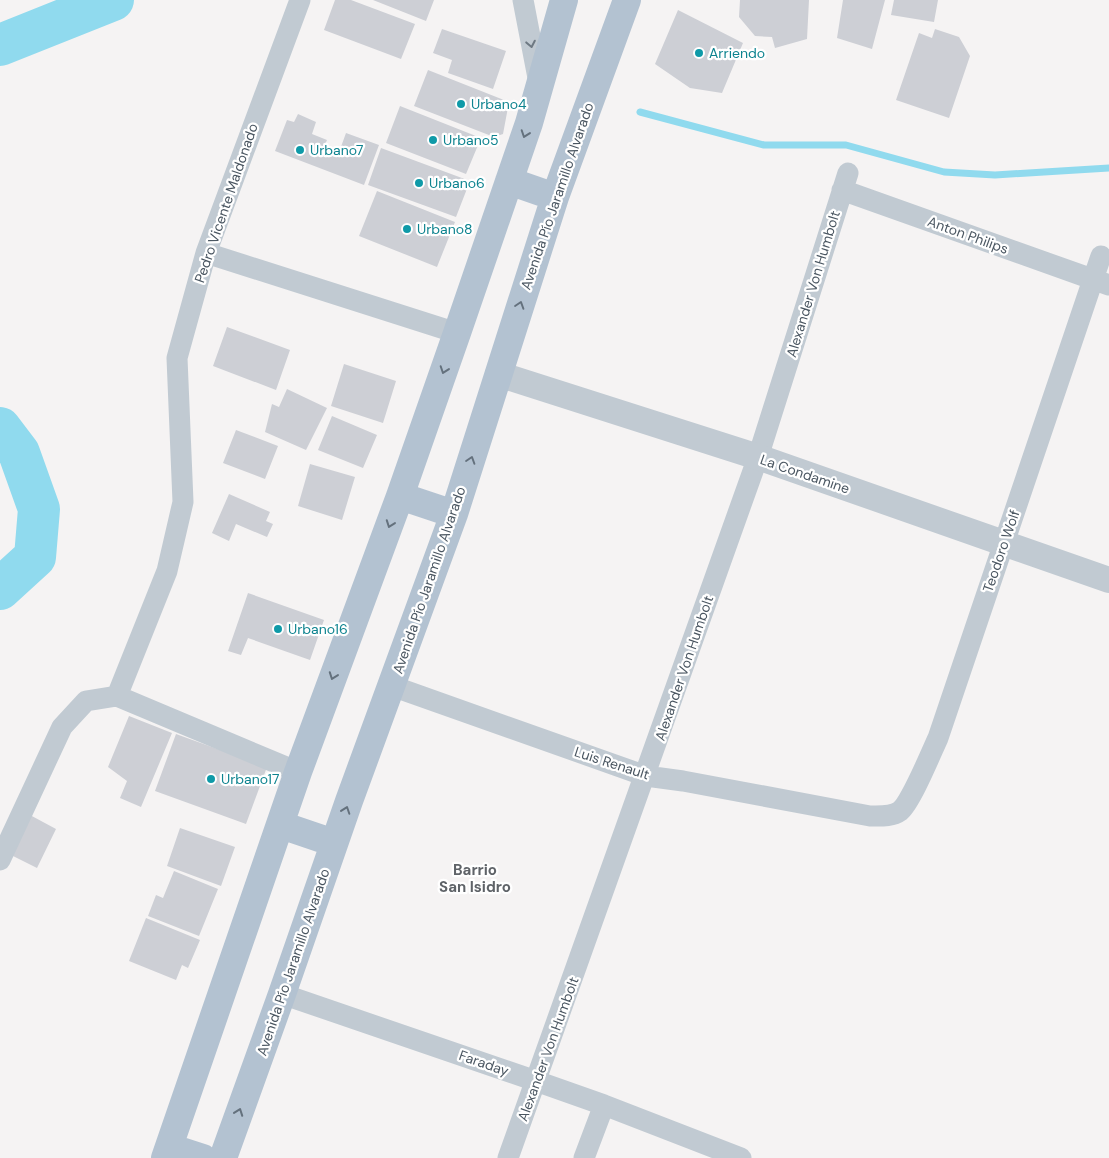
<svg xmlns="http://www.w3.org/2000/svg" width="1109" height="1158" viewBox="0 0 1109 1158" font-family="'DM Sans',sans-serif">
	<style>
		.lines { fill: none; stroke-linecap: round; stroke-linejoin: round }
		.stream { stroke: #90daee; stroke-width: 7 }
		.river { stroke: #90daee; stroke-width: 42 }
		.building { fill: #cdcfd5 }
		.minor { stroke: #c1cad2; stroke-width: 21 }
		.tertiary { stroke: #c1cad2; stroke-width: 26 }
		.primary { stroke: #b3c2d1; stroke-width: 28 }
		.oneway { stroke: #6e7983 }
		.oneway2 { stroke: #64717d }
		.culture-dot { fill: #0f9aa8; stroke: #fff; stroke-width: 2 }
		.labels { text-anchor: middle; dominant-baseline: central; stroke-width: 4.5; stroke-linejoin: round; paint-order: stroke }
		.culture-label { font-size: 14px; fill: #0d838f; stroke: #fff; text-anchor: start }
		.street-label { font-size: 14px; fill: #4a5661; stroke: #fff }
		.neighbourhood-label { font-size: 15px; font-weight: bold; fill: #5f6368; stroke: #fff }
	</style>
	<rect width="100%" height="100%" fill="#f5f3f3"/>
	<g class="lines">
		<!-- stream -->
		<path class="stream" d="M640,112l124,33h82l98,27 51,3 114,-7"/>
		<!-- river -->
		<path class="river" d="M0,45l113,-45
			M0,428l19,25 20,56 -4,48 -35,32"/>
	</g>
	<!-- building -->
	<path class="building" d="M335,0h16l64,24 -14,35 -77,-29z
		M373,0h61l-8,21z
		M740,0h69l-2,39 -32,9 -3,-11 -17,-1 -16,-19z
		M843,0h42l-13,49 -35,-11z
		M894,0h44l-4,22 -43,-7z
		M678,10l65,33 -21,50 -32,-5 -35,-24z
		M442,29l64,22 -13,38 -45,-16 4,-13 -19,-7z
		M935,29l24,8 11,19 -21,62 -53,-18 23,-67 13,5z
		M428,70l81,32 -6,32 -9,3 -80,-31z
		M400,106l81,32 -15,36 -80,-31z
		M298,114l18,8 -4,12 15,6 -4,9 15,6 8,-22 33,12 -15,40 -89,-34 12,-31 7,2z
		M381,148l89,33 -14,36 -88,-32z
		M377,191l78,31 -18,45 -78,-31z
		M227,327l63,23 -14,40 -63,-24z
		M344,364l52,17 -13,42 -52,-17z
		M287,389l40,19 -21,42 -41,-18 7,-28 7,3z
		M332,416l45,19 -14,33 -45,-18z
		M236,430l42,16 -13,33 -42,-16z
		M310,464l45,13 -13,43 -44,-14z
		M229,494l41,18 -4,9 7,3 -6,13 -31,-13 -7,17 -17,-8z
		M248,593l76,27 -14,40 -62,-22 -7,17 -13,-4z
		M129,716l43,17 -31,74 -21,-9 7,-17 -19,-14z
		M176,734l91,33 -21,57 -91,-33z
		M30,815l26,14 -19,39 -26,-13z
		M180,828l55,19 -14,39 -54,-20z
		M174,871l44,18 -19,47 -51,-20 8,-21 7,3z
		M146,918l54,22 -12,28 -6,-3 -6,15 -47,-19z"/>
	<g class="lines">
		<!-- minor -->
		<path class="minor" d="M523,0l16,83
			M842,190l267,95
			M206,253l251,80
			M392,686l254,90 37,5 187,35c10,0 22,1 30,-5 11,-9 31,-58 38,-73l163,-482
			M117,696l181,76
			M0,860l62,-133 24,-26 31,-5 50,-125 16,-69 -6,-144 29,-105 94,-253
			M282,994l254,87 68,24 137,53
			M508,1158l250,-701 90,-284
			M584,1158l20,-53"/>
		<!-- tertiary -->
		<path class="tertiary" d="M498,374l260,83 351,123"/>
		<!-- primary -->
		<path class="primary" d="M509,181l46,16
			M400,496l54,18
			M281,825l53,18
			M169,1147l34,11
			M165,1158l133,-386 102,-276 57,-163 72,-210 35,-123
			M223,1158l59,-164 67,-193 105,-287 101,-317 72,-197"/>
	</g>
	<!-- one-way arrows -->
	<defs><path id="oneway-chevron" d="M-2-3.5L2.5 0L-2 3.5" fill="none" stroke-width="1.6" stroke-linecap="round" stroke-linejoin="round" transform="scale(1.25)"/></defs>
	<use class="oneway" href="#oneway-chevron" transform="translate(531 44) rotate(79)"/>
	<g class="oneway2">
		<use href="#oneway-chevron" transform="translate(525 134) rotate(109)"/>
		<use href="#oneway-chevron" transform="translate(520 305) rotate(-72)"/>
		<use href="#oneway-chevron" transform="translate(444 370) rotate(109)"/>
		<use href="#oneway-chevron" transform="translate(471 460) rotate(-72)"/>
		<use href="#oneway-chevron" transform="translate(390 524) rotate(110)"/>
		<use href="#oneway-chevron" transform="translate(333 676) rotate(110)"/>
		<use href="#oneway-chevron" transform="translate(346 810) rotate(-71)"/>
		<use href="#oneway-chevron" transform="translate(239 1112) rotate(-70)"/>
	</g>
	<!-- markers -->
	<g class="culture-dot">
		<circle cx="699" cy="53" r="5"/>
		<circle cx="461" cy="104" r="5"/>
		<circle cx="433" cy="140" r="5"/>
		<circle cx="300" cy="150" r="5"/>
		<circle cx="419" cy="183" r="5"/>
		<circle cx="407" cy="229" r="5"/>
		<circle cx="278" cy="629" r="5"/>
		<circle cx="211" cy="779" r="5"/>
	</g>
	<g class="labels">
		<!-- culture labels -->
		<g class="culture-label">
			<text x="709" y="53">Arriendo</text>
			<text x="471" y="104">Urbano4</text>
			<text x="443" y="140">Urbano5</text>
			<text x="310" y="150">Urbano7</text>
			<text x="429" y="183">Urbano6</text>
			<text x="417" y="229">Urbano8</text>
			<text x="288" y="629">Urbano16</text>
			<text x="221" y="779">Urbano17</text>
		</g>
		<!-- street labels -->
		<g class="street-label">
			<text transform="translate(557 196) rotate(-71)">Avenida Pío Jaramillo Alvarado</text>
			<text transform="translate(226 203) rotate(-71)">Pedro Vicente Maldonado</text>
			<text transform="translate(968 235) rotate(20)">Anton Philips</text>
			<text transform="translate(813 284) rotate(-73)">Alexander Von Humbolt</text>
			<text transform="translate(805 474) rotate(19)">La Condamine</text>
			<text transform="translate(1001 551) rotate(-71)">Teodoro Wolf</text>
			<text transform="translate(429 580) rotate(-71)">Avenida Pío Jaramillo Alvarado</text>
			<text transform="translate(684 668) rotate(-71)">Alexander Von Humbolt</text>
			<text transform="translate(612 763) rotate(18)">Luis Renault</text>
			<text transform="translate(293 962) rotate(-71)">Avenida Pío Jaramillo Alvarado</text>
			<text transform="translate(548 1049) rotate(-70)">Alexander Von Humbolt</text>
			<text transform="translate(484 1063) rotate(19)">Faraday</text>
		</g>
		<!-- neighbourhood labels -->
		<g class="neighbourhood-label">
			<text x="475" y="870">Barrio<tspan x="475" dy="17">San Isidro</tspan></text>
		</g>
	</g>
</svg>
